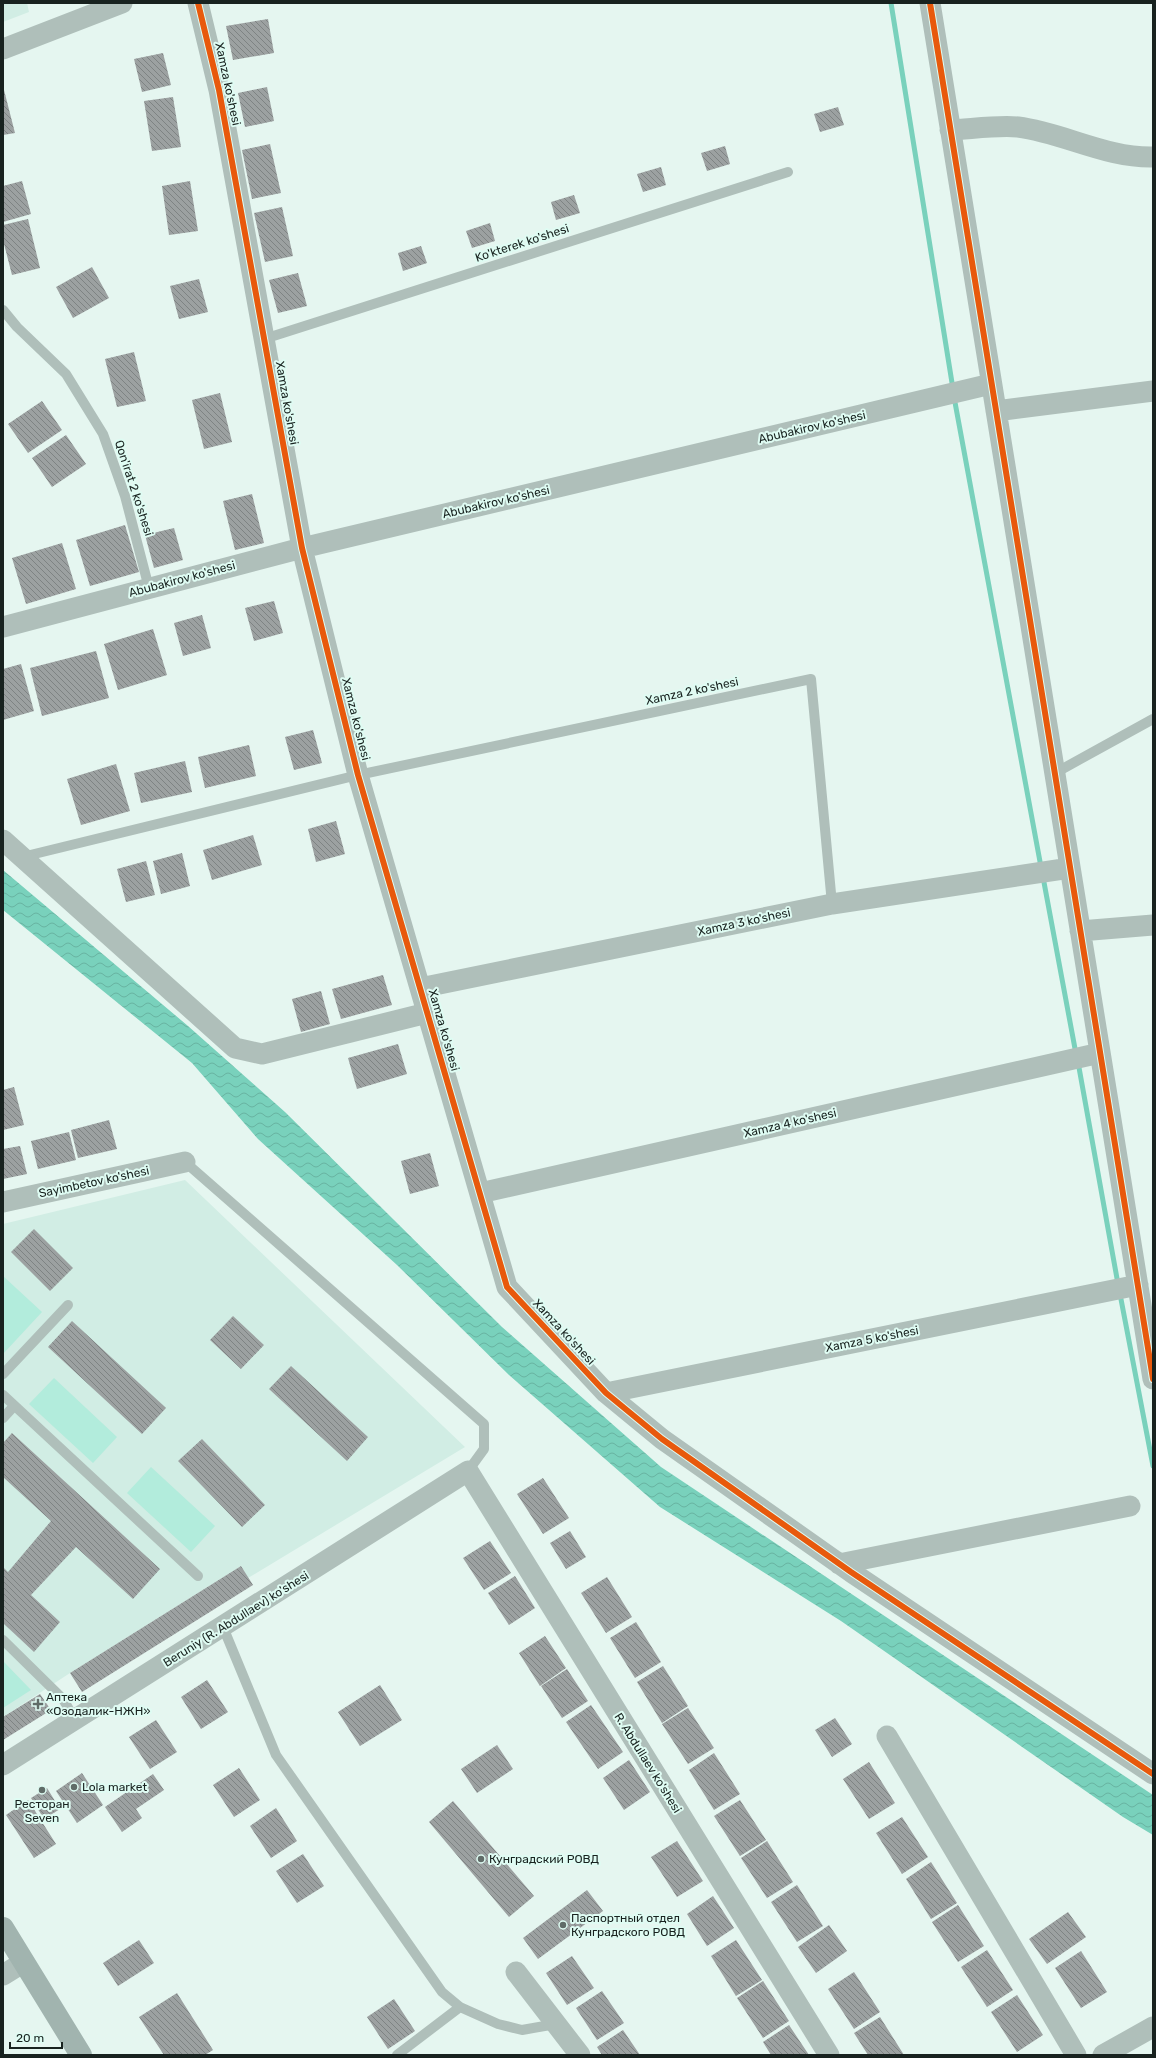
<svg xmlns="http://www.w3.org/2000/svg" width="1156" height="2058" viewBox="0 0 1156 2058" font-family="Rubik,sans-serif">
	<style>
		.built { fill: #d1ede4 }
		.green { fill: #b2ecdc }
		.water { fill: url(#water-waves) }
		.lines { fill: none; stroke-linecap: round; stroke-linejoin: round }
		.stream { stroke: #79d1bc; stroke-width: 5 }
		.building { fill: url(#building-back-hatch) }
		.lane { stroke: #afbfba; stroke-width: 10 }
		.street { stroke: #afbfba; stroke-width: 21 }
		.secondary { stroke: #a1b4af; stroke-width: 22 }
		.cycleway-casing { stroke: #dffcf3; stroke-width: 8 }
		.cycleway { stroke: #e8590c; stroke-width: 6 }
		.poi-dot { fill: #606c68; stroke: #dffcf3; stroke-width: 1.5 }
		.labels { text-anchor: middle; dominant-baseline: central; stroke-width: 4; stroke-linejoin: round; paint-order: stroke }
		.street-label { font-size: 12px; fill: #18221f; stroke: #dffcf3 }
		.poi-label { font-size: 12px; fill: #18221f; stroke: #dffcf3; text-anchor: start }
	</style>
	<defs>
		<pattern id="water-waves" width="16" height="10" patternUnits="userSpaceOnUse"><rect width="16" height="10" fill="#79d1bc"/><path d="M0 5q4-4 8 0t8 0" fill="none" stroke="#68b3a1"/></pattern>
		<pattern id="building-back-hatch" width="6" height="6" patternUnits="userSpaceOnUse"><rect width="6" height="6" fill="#9ca1a1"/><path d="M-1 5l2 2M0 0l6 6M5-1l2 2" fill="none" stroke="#7e8383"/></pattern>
	</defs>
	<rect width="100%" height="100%" fill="#e5f6f0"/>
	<!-- built -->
	<path class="built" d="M3,3h24l2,9 -26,10z
		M185,1180l280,267 -217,131 -7,-12 -171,107 -67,44v-493z"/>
	<!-- green -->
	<path class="green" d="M3,1276l39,36 -39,42z
		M54,1378l63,59 -24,26 -64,-59z
		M151,1467l64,59 -24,26 -64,-59z
		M3,1661l28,29 -28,18z"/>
	<!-- water -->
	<path class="water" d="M3,870l185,156 97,86 217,215 159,140 492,328v40l-30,-18 -282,-196 -181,-114 -151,-132 -112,-110 -139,-126 -66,-76 -189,-153z"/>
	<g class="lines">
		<!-- stream -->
		<path class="stream" d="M891,3l62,386
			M954,397l87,470
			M1043,877l33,177
			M1078,1062l40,222
			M1120,1294l33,172"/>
	</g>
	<!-- building -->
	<path class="building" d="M268,19l6,34 -41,7 -7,-34z
		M163,53l8,32 -29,7 -8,-33z
		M3,86l12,47 -12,2z
		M267,87l7,34 -29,6 -7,-34z
		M173,97l8,50 -29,4 -8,-50z
		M838,107l6,18 -24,7 -6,-18z
		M270,144l11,49 -29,6 -10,-49z
		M725,146l5,18 -23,7 -6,-18z
		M661,167l5,18 -23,7 -6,-18z
		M22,181l9,33 -28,8v-36z
		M190,181l8,50 -29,4 -7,-49z
		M574,195l6,18 -24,7 -5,-18z
		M282,207l11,49 -28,6 -11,-49z
		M28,219l12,49 -28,7 -9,-35v-15z
		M490,223l5,18 -23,7 -6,-17z
		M421,246l6,17 -24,8 -5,-18z
		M92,267l17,31 -36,20 -17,-31z
		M298,273l9,33 -29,7 -9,-33z
		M199,279l9,33 -29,7 -9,-33z
		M134,352l12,49 -29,6 -12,-48z
		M220,393l12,49 -28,7 -12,-49z
		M42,401l20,29 -34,23 -20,-29z
		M66,435l20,29 -34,23 -20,-29z
		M252,494l12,49 -29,7 -12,-49z
		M125,525l14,47 -49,14 -14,-46z
		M174,528l9,32 -29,8 -9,-33z
		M62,543l14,46 -50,15 -14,-46z
		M274,601l9,32 -29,8 -9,-33z
		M202,615l9,33 -28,8 -9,-33z
		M153,629l14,46 -49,15 -14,-46z
		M96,651l13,47 -67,18 -12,-48z
		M21,664l13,47 -31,9v-51z
		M313,730l9,33 -28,7 -9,-33z
		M249,745l7,31 -51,12 -7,-31z
		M185,761l7,31 -51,11 -7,-30z
		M116,764l14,47 -49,14 -14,-46z
		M336,821l9,33 -29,8 -8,-33z
		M253,835l9,30 -50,15 -9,-30z
		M182,853l8,33 -29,8 -8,-33z
		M146,861l9,34 -29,7 -9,-33z
		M383,975l9,30 -51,14 -9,-30z
		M321,991l9,33 -29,8 -9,-33z
		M398,1044l9,30 -50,15 -9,-31z
		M14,1087l10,38 -21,5v-40z
		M109,1120l8,29 -39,9 -7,-28z
		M69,1132l7,28 -38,9 -7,-28z
		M20,1146l7,28 -24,5v-30z
		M430,1153l9,33 -29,8 -9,-33z
		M34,1229l39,39 -23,23 -39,-39z
		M233,1316l31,29 -23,24 -31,-29z
		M72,1321l94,87 -24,26 -94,-87z
		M291,1366l77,71 -21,24 -78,-72z
		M12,1433l148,136 -27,30 -57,-52 -45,48 29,27 -26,30 -31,-29v-56l5,5 43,-51 -48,-44v-34z
		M202,1439l63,66 -23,22 -64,-66z
		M543,1478l26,40 -26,16 -26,-40z
		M570,1531l16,26 -20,12 -16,-26z
		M490,1541l21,32 -27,17 -21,-32z
		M241,1566l12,19 -171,107 -12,-19z
		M515,1576l20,32 -26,17 -21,-32z
		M607,1577l25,40 -26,16 -25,-40z
		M636,1622l25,40 -26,16 -25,-40z
		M545,1636l21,32 -26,18 -21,-33z
		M663,1666l25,40 -26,17 -25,-41z
		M567,1669l21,32 -26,17 -21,-32z
		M207,1680l21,32 -27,17 -20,-32z
		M380,1685l22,35 -42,26 -22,-34z
		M40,1694l11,16 -48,30v-23z
		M591,1705l32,47 -25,17 -32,-47z
		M688,1708l26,40 -26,16 -26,-40z
		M835,1718l17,26 -20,13 -17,-27z
		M156,1720l21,32 -27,17 -21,-32z
		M497,1745l16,24 -36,24 -16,-24z
		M714,1753l26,41 -26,16 -25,-40z
		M629,1760l21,32 -26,18 -21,-32z
		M869,1762l26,41 -26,16 -26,-40z
		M239,1768l21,32 -26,17 -21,-32z
		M82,1773l21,32 -26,18 -21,-32z
		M153,1774l11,16 -28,19 6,9 -20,14 -17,-25z
		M47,1788l13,21 -16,10 -13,-21z
		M28,1800l28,44 -22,14 -28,-43z
		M740,1800l26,40 -26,16 -26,-40z
		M453,1801l81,95 -25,21 -80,-95z
		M276,1808l21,33 -26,17 -21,-32z
		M902,1817l26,40 -26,17 -26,-41z
		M677,1841l26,40 -26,16 -26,-40z
		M767,1841l26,41 -26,16 -26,-40z
		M303,1854l21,32 -27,17 -21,-32z
		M931,1862l26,41 -26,16 -25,-40z
		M797,1885l26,41 -26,16 -26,-40z
		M587,1890l16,21 -65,48 -15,-21z
		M713,1896l21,32 -27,18 -20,-32z
		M958,1905l26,41 -26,16 -26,-40z
		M1068,1912l18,25 -39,27 -18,-25z
		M829,1925l18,26 -31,22 -18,-26z
		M139,1940l15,23 -36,23 -15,-23z
		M736,1940l26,40 -26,16 -25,-40z
		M987,1950l26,40 -26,17 -26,-40z
		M1081,1951l26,41 -26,16 -26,-40z
		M572,1956l22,32 -27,17 -21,-32z
		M854,1972l26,40 -26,17 -26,-40z
		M763,1981l26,40 -26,17 -26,-40z
		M602,1991l22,32 -27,17 -21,-32z
		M177,1993l36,57 -8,5h-41l-25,-38z
		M1017,1995l26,40 -26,17 -26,-40z
		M394,1999l21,32 -27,18 -21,-32z
		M880,2017l24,38h-36l-14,-22z
		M789,2025l20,30h-38l-8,-13z
		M623,2030l17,25h-38l-5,-8z"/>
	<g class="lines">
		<!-- lane -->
		<path class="lane" d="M3,310l14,17 49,47 37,60 22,62 24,92
			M264,339l524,-167
			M1055,773l98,-54
			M22,857l336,-82 453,-96 21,225
			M185,1162l299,262v25l-16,22
			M3,1374l65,-69
			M3,1395l195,181
			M3,1418l11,-12
			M223,1627l53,128 166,237 18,15 38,17 24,6 34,-6
			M3,1640l60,59 12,21
			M397,2055l63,-48"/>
		<!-- street -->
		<path class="street" d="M198,3l21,87 83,458 56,227 149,512 99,106 56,46 189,133 302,202
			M930,3l223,1376
			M3,49l119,-46
			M950,130c21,-1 48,-5 68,-3 46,6 88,31 135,30
			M996,411l157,-20
			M3,627l299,-79 689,-164
			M3,840l232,208 27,6 165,-41
			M1080,931l73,-6
			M420,988l412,-84 238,-36
			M480,1193l620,-140
			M3,1202l182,-40
			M606,1393l532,-108
			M839,1564l291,-58
			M887,1736l189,319
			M3,1765l465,-294 361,584
			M516,1972l64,83
			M3,1975l21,-13
			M1103,2055l50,-28"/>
		<!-- secondary -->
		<path class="secondary" d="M3,1928l78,127"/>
		<!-- cycleway casing -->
		<g class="cycleway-casing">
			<path id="cycleway" d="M198,3l21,87 83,458 56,227 149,512 99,106 56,46 189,133 302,202
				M930,3l223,1376"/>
		</g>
		<!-- cycleway -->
		<use href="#cycleway" class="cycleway"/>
	</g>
	<!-- markers -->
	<g class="poi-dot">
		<path d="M36 1698h4v4h4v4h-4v4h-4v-4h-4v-4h4z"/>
		<circle cx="74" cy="1787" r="4"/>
		<circle cx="42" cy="1790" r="4"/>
		<circle cx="481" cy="1859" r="4"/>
		<circle cx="563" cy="1925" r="4"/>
	</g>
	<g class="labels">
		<!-- street labels -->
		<g class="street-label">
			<text transform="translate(228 84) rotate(78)">Xamza ko'shesi</text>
			<text transform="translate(522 243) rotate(-18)">Ko'kterek ko'shesi</text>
			<text transform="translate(287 403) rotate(80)">Xamza ko'shesi</text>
			<text transform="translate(812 427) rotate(-13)">Abubakirov ko'shesi</text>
			<text transform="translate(134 488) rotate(72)">Qon'irat 2 ko'shesi</text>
			<text transform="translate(496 502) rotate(-13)">Abubakirov ko'shesi</text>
			<text transform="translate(182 579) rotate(-15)">Abubakirov ko'shesi</text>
			<text transform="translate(692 691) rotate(-12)">Xamza 2 ko'shesi</text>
			<text transform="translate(356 719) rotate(76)">Xamza ko'shesi</text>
			<text transform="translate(744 922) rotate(-12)">Xamza 3 ko'shesi</text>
			<text transform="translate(444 1030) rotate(74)">Xamza ko'shesi</text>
			<text transform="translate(790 1123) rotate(-13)">Xamza 4 ko'shesi</text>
			<text transform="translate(94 1182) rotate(-12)">Sayimbetov ko'shesi</text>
			<text transform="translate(564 1332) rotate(47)">Xamza ko'shesi</text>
			<text transform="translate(872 1339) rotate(-11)">Xamza 5 ko'shesi</text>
			<text transform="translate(236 1619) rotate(-32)">Beruniy (R. Abdullaev) ko'shesi</text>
			<text transform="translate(648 1763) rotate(58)">R. Abdullaev ko'shesi</text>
		</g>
		<!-- poi labels -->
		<g class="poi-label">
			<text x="46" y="1697">Аптека<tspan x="46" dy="14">«Озодалик-НЖН»</tspan></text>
			<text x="82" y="1787">Lola market</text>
			<text x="42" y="1804" text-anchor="middle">Ресторан<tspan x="42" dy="14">Seven</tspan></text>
			<text x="489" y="1859">Кунградский РОВД</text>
			<text x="571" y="1918">Паспортный отдел<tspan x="571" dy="14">Кунградского РОВД</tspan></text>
		</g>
	</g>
	<!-- border -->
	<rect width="1156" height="2058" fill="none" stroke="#18221f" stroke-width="8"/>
	<!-- scale -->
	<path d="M10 2042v6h52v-6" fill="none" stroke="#18221f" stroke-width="2"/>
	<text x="16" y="2042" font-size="12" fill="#18221f" stroke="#dffcf3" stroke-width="3" paint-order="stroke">20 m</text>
</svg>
